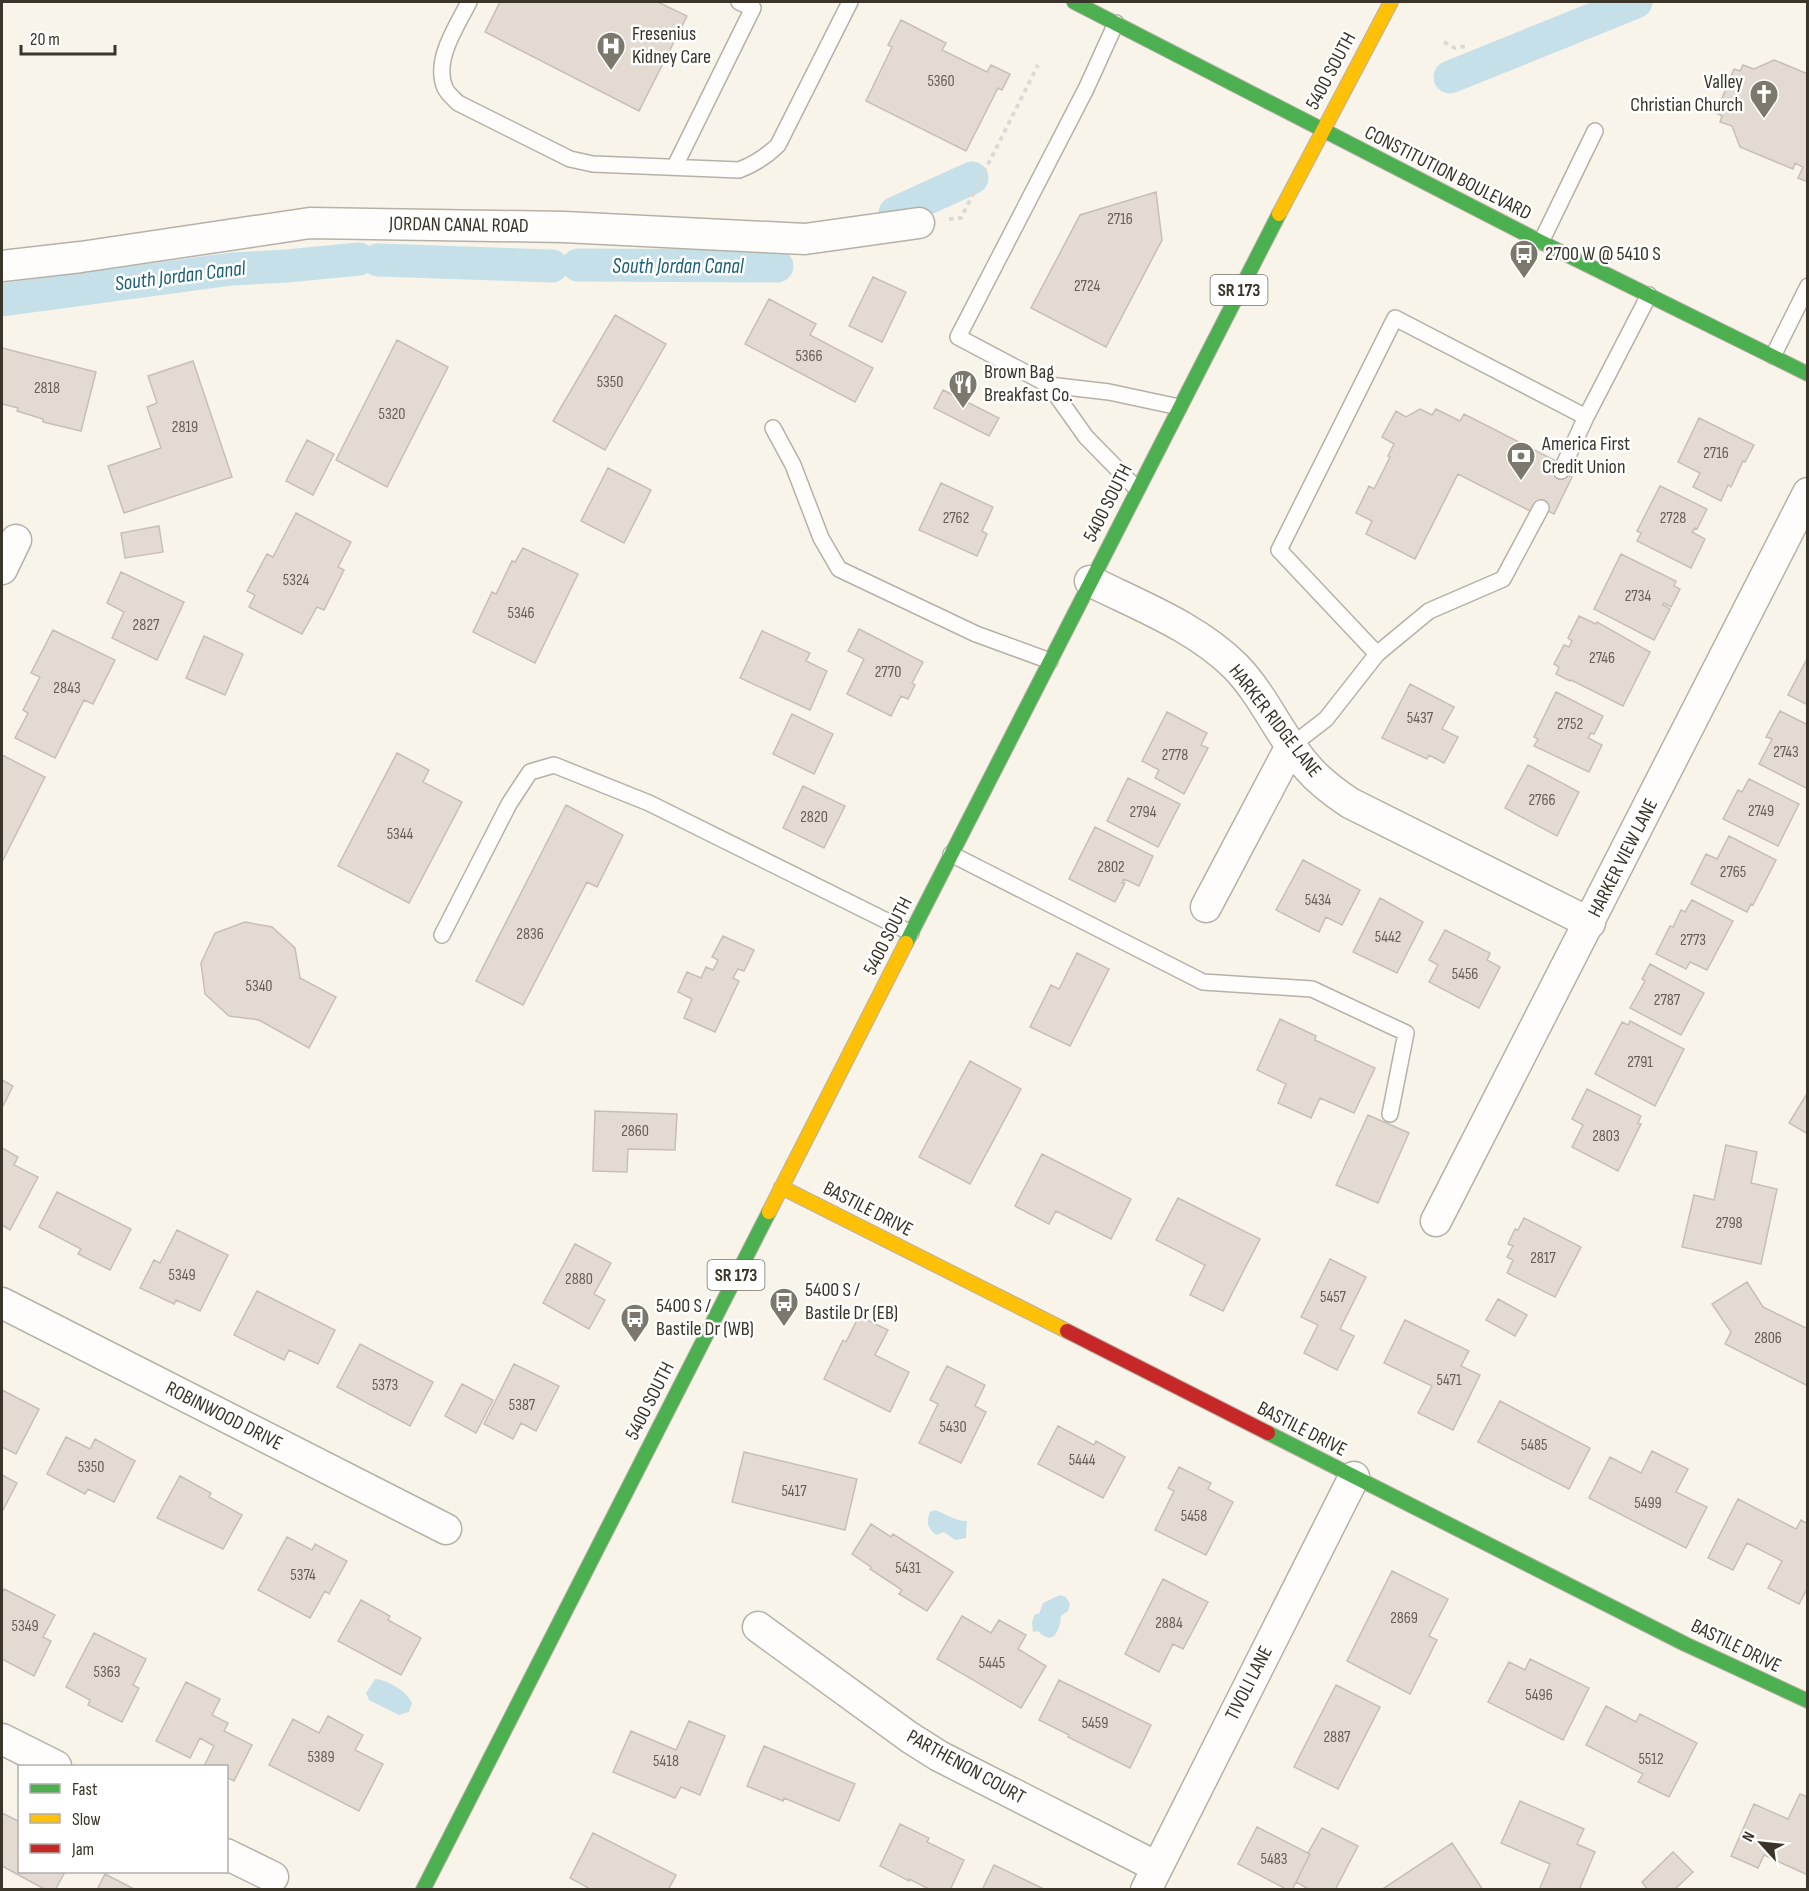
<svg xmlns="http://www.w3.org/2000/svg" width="1809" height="1891" viewBox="0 0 1809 1891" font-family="'Sofia Sans Condensed',sans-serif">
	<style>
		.water { fill: #c5e0e9 }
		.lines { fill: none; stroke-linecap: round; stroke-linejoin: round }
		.canal { stroke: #c5e0e9; stroke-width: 33 }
		.building { fill: #e3dad1; stroke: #c7bfb7; stroke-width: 1.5 }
		.lane-casing { stroke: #b6b1a7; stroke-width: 18 }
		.street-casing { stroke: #b6b1a7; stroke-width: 33 }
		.fast-casing { stroke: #b6b1a7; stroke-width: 16 }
		.slow-casing { stroke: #b6b1a7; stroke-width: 16 }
		.jam-casing { stroke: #b6b1a7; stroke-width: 16 }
		.path { stroke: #dad9d5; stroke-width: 4; stroke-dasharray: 4.5 4.5; stroke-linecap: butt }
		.lane { stroke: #fefdfc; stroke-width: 15 }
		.street { stroke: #fefdfc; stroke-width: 30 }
		.fast { stroke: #4caf50; stroke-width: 14 }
		.slow { stroke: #ffc107; stroke-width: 14 }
		.jam { stroke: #c62828; stroke-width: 14 }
		.labels { text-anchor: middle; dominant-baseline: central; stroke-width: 5; stroke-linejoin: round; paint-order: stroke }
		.number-label { font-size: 16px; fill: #666054 }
		.shield { fill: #fff; stroke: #757268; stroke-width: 1.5 }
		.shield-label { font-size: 18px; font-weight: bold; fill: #3a3528 }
		.poi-label { font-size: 20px; fill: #3a3528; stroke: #fff; text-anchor: start }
		.street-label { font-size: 20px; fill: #3a3528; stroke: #fff }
		.water-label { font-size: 21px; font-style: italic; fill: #176078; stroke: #fff }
	</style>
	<rect width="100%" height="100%" fill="#f9f4e9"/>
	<!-- water -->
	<path class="water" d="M934,1510c12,3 19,11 33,11l-1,17 -11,2 -11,-8 -8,3c-9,-7 -10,-13 -6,-23z
		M1060,1595l6,2 4,7 -2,7 -7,5c-1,15 -8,31 -23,15l-5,1 -1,-10 3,-8h4l4,-11z
		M375,1679c12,1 32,12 37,24l-3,9 -10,3 -30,-15 -3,-7z"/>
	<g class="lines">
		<!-- canal -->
		<path class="canal" d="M1450,77l186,-75
			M895,213l77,-35
			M378,260l174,6
			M578,265l199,1
			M2,300l230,-31 55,-3 72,-7"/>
	</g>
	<!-- building -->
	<path class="building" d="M500,2h158l29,14 -48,95 -154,-79z
		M901,20l45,23 -4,7 45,22 4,-7 19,9 -8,16 -4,-2 -32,63 -100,-50 26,-54 -4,-2z
		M1774,60l34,14v108l-10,-4 5,-11 -8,-4 -2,6 -53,-22 -8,-21 -12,-4 2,-6 -6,-3 18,-44 6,2 3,-6 11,4z
		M1156,192l6,48 -56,107 -75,-39 49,-93z
		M873,277l33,15 -24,50 -33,-16z
		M769,299l47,25 -6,11 63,33 -18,34 -110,-58z
		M615,315l51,29 -61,106 -52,-29z
		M397,340l51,27 -61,120 -51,-27z
		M2,348l94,24 -15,59 -38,-9v-3l-26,-8 1,-3 -16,-4z
		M193,361l39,116 -108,36 -16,-47 53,-18 -14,-41 10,-4 -9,-27z
		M943,390l56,28 -10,18 -55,-28z
		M1420,409l12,6 4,-6 24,12 4,-7 96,49 -3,7 15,7 -18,37 -16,-8 -4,7 -76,-39 -43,85 -49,-25 6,-13 -16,-8 13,-27 5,3 16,-32 -2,-1 6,-12 -12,-7 14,-26 10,6z
		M1699,418l55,27 -9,17 -2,-1 -12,26 -3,-2 -7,16 -28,-14 7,-14 -22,-11z
		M307,440l27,14 -21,41 -27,-14z
		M608,468l43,22 -27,53 -43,-22z
		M941,483l52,24 -11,24 5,3 -10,22 -58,-26z
		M1660,486l47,23 -10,20 -2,-1 -3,4 13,7 -14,29 -54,-27 4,-8 -4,-2z
		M296,513l55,29 -13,25 6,3 -20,40 -7,-3 -15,27 -53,-27 6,-12 -8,-4 20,-37 6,3z
		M159,526l4,26 -38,6 -4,-25z
		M523,548l55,26 -43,89 -62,-31 19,-40 4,2 16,-33 3,1z
		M1621,554l55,27 -2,5 6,3 -9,18 -7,-4 -1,2 7,4 -16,31 -60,-31z
		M121,572l63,30 -27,58 -45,-22 12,-26 -17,-9z
		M1579,616l17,8 1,-2 53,30 -27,54 -52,-26 -1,1 -14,-7 3,-7 -5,-3 10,-19 5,2 3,-6 -4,-3z
		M859,629l64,33 -11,21 3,2 -7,14 -7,-3 -10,20 -44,-22 17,-35 -16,-8z
		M53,630l62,30 -22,44 -9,-4 -29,58 -40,-20 13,-25 -5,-3 17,-33 -9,-4z
		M762,631l48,22 -4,8 21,10 -17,39 -70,-32z
		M204,636l39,18 -18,41 -39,-17z
		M1808,657v48l-20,-10z
		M1410,684l44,23 -12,22 16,8 -14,26 -15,-8 -2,4 -45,-21z
		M1556,692l47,24 -9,18 -3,-1 -3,5 14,7 -13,27 -55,-26 4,-7 -4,-2z
		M1780,711l28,14v64l-49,-25 13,-25 -6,-2z
		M1167,712l40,21 -6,12 7,3 -24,46 -29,-16 4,-8 -17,-9z
		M792,714l41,20 -19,40 -41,-20z
		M397,753l32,17 -6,12 39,20 -53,101 -71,-37z
		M2,755l43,22 -43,85z
		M1528,765l51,27 -22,44 -52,-28z
		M1128,778l52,26 -22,43 -51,-26z
		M1749,779l50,25 -21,42 -55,-27 15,-29 4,2z
		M803,786l42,20 -21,42 -41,-20z
		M566,805l57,30 -26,52 -10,-5 -64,123 -47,-24z
		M1095,827l58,29 -14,30 -15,-7 -2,4h3l-10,19 -46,-23z
		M1729,836l47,24 -23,45 -2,-1 -4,8 -56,-28 15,-30 11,5z
		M1303,860l57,30 -18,35 -16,-8 -7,15 -43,-22z
		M1380,898l43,24 -26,51 -44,-21z
		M1692,900l41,21 -26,49 -17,-8 -4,7 -30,-15 14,-28 3,1 8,-17 4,2z
		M245,922l27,5 23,21 5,30 36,19 -27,51 -50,-28 -30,-4 -24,-22 -4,-31 14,-30z
		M1445,930l45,23 -3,7 13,7 -21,41 -50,-26 9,-17 -9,-5z
		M723,936l31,14 -10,21 -6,-2 -5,9 6,3 -24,51 -31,-14 8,-19 -14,-7 9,-20 14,6 5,-11 7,3 5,-10 -6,-3z
		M1077,953l32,16 -39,77 -40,-19 21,-42 8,4z
		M1650,964l54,29 -23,42 -51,-27 15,-27 -3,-2z
		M1280,1019l36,17 -1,4 60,28 -21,45 -34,-15 -9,20 -33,-15 8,-19 -29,-14z
		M1630,1021l54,28 -29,57 -60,-32 27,-52 6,3z
		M970,1061l51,28 -51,95 -51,-27z
		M2,1080l11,6 -11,22z
		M1587,1089l54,27 -3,7 3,1 -23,47 -46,-24 11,-22 -11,-6z
		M1808,1092v42l-19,-11z
		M595,1111l82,3 -2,36 -47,-1 -1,23 -34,-1z
		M1368,1115l41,18 -31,70 -42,-18z
		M1726,1145l31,7 -6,31 26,6 -16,75 -79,-17 12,-52 20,5z
		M2,1148l16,9 -4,8 24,12 -28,53 -8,-5z
		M1042,1154l89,45 -20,40 -55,-28 -7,13 -34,-18z
		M57,1192l74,37 -21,41 -32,-16 3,-5 -42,-22z
		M1178,1198l82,41 -37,72 -33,-16 15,-30 -49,-25z
		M1524,1218l57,29 -26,50 -48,-24 6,-13 -6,-3 6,-11 -5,-2 7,-15 3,1z
		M177,1230l51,25 -28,56 -24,-11 -2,4 -34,-16 14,-28 6,3z
		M575,1244l36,19 -17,31 11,6 -16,29 -46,-26z
		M1330,1259l36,18 -26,52 14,7 -17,34 -33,-17 14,-28 -17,-8z
		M1747,1282l16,25 45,22v57l-83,-42 6,-12 -19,-28z
		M257,1291l78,39 -17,34 -29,-14 -5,10 -50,-25z
		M1498,1299l29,16 -12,21 -29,-16z
		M859,1316l29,14 -13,25 34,17 -19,40 -66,-33 19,-39 3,2z
		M1405,1320l64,31 -8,15 19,9 -27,55 -35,-17 14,-27 -48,-23z
		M360,1344l73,38 -23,44 -73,-39z
		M514,1364l45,22 -23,45 -15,-8 -8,16 -29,-15z
		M947,1366l38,19 -10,21 11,6 -25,51 -42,-20 19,-39 -8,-4z
		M462,1384l31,16 -17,33 -31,-17z
		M2,1390l37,19 -23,45 -14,-7z
		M1500,1401l90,47 -21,41 -91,-47z
		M1058,1426l36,19 2,-4 29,16 -22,41 -65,-34z
		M66,1437l24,12 5,-10 40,22 -21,41 -26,-13 -3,5 -38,-20z
		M1652,1451l36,18 -12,23 31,15 -21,41 -97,-50 21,-41 31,16z
		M744,1452l113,27 -12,51 -113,-28z
		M1179,1467l32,16 -3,6 25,13 -27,53 -51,-25 19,-39 -6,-3z
		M2,1475l15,8 -15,29z
		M180,1476l31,17 -2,4 33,18 -19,34 -66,-31z
		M1738,1499l58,30 5,-9 7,4v63l-9,17 -31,-16 14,-27 -35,-18 -14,27 -25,-12z
		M871,1524l20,13 2,-3 60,38 -26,39 -28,-17 3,-4 -32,-21 1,-2 -19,-13z
		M287,1537l25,13 3,-6 32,17 -18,33 -4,-3 -15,27 -52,-28z
		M1392,1571l56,28 -19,37 8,4 -27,54 -63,-33z
		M1163,1579l45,23 -25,47 -10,-5 -14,28 -34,-18z
		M4,1589l51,26 -12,22 8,4 -17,35 -32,-17v-65z
		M361,1600l29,16 -2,4 33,18 -20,37 -63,-34z
		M962,1616l29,17 8,-13 27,15 -8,14 28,17 -25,42 -84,-49z
		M94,1633l52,26 -13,26 6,3 -17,34 -34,-17 2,-5 -24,-13z
		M1530,1659l59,29 -26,52 -75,-38 21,-40 16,8z
		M1059,1680l92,45 -21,43 -62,-31 1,-2 -30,-15z
		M186,1682l34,17 -8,16 16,8 -4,8 28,14 -18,36 -8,-4v-11h-22l10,-20 -14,-8 -10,20 -34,-17z
		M1336,1685l44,22 -42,82 -44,-22z
		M1606,1706l30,16 4,-8 57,29 -28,54 -31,-15 5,-8 -57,-29z
		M328,1716l35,19 -8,15 28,14 -24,47 -90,-46 24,-46 26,14z
		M689,1721l36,15 -25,59 -19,-8 -6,11 -62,-26 18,-41 45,19z
		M764,1746l91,38 -16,37 -55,-23 -1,3 -36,-15z
		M1800,1794l8,3v78l-44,-20 -6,13 -27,-12 23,-52 34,15z
		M1520,1801l64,28 -7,15 18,8 -16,38h-40l11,-26 -49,-21z
		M2,1813l18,9v50h45l-10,18h-9l-44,-24z
		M900,1824l29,14 -2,4 37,18 -14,30h-19l-22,-11v2l-29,-15z
		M1257,1827l53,27 -18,36h-4l-50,-26z
		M1322,1828l36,18 -23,44h-25l-14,-8 14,-28 -2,-1z
		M593,1833l83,42 -8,15h-76l-22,-12z
		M1452,1843l31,47h-102z
		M1673,1852l20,20 -19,18h-26l-6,-8z
		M994,1865l52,25h-64z
		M105,1874l31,16h-39z"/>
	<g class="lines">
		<!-- lane casing -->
		<g class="lane-casing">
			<path id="lane" d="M469,2c-12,24 -36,58 -24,86 2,5 9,11 13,15l112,56 23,5 146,6c16,-6 27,-13 39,-25l72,-143
				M1116,23l-30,66 -128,248 91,48 60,7 70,15
				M675,166l78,-158 -14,-6
				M1541,242l54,-111
				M1773,356l35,-70
				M1049,385l37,52 51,52
				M773,428l20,37 28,73 18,31 137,65 74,27
				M1561,471l25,-54
				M1377,654l52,-43 74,-32 38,-71
				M1291,746l35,-27 51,-65 -98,-104 116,-232 191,99 63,-122
				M951,854l252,128 109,7 94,44 -16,81
				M442,935l67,-131 21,-32 24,-7 95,38 262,130"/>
		</g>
		<!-- street casing -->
		<g class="street-casing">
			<path id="street" d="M2,266l79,-9 229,-34 254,4 241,12 114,-16
				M2,569l14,-29
				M1090,581c50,25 106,46 146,86 29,30 44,70 72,101 12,14 27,25 42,35l240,120
				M1206,907l85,-161
				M1436,1221l372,-728
				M2,1303l444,226
				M758,1627l151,110 30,19 218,111
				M2,1739l54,27
				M226,1854l47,23
				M1146,1890l208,-413"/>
		</g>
		<!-- fast casing -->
		<g class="fast-casing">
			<path id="fast" d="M1074,2l467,240 267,132
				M906,943l373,-729
				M1268,1433l417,211 123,57
				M423,1890l346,-678"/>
		</g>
		<!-- slow casing -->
		<g class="slow-casing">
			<path id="slow" d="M1279,214l112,-212
				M781,1187l286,144
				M769,1212l137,-269"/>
		</g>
		<!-- jam casing -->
		<g class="jam-casing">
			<path id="jam" d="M1067,1331l201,102"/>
		</g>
		<!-- path -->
		<path class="path" d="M1444,42l11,6 12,-2
			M949,219l12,-1 77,-153"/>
		<!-- lane -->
		<use href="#lane" class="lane"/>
		<!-- street -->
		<use href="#street" class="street"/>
		<!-- fast -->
		<use href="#fast" class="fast"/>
		<!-- slow -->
		<use href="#slow" class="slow"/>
		<!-- jam -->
		<use href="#jam" class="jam"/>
	</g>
	<!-- icons -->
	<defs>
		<g id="hospital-pin" transform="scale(1.5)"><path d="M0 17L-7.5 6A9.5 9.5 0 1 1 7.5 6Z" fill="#7d786c" stroke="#fff"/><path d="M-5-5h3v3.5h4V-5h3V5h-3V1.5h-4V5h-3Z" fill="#fff"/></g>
		<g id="church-pin" transform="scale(1.5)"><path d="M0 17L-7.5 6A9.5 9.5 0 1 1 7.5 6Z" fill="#7d786c" stroke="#fff"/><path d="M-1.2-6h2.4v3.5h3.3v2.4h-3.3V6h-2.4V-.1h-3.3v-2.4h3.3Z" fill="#fff"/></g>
		<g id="bus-pin" transform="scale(1.5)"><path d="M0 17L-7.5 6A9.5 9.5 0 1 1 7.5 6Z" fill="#7d786c" stroke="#fff"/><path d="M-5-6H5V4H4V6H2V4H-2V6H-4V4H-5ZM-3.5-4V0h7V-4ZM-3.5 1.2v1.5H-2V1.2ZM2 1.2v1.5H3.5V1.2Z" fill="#fff"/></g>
		<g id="restaurant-pin" transform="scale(1.5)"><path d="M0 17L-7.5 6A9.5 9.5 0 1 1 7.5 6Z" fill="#7d786c" stroke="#fff"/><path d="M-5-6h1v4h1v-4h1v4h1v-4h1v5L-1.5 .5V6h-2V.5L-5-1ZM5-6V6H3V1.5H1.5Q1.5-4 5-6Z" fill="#fff"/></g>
		<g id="bank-pin" transform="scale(1.5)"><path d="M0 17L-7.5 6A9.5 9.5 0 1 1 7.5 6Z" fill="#7d786c" stroke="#fff"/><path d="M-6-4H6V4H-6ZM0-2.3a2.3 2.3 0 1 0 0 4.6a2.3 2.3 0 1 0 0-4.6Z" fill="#fff"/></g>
	</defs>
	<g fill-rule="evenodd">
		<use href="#hospital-pin" x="611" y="46"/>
		<use href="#church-pin" x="1764" y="94"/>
		<use href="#bus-pin" x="1524" y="254"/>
		<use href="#restaurant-pin" x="963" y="384"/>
		<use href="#bank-pin" x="1521" y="456"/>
		<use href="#bus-pin" x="784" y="1302"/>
		<use href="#bus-pin" x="635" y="1318"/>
	</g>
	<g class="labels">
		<!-- number labels -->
		<g class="number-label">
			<text x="941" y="81">5360</text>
			<text x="1120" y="219">2716</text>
			<text x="1087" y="286">2724</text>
			<text x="809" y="356">5366</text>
			<text x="610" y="382">5350</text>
			<text x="47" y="388">2818</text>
			<text x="392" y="414">5320</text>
			<text x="185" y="427">2819</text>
			<text x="1716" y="453">2716</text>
			<text x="956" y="518">2762</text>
			<text x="1673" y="518">2728</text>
			<text x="296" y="580">5324</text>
			<text x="1638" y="596">2734</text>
			<text x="521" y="613">5346</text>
			<text x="146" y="625">2827</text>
			<text x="1602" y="658">2746</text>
			<text x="888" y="672">2770</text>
			<text x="67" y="688">2843</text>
			<text x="1420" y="718">5437</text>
			<text x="1570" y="724">2752</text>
			<text x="1786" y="752">2743</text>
			<text x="1175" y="755">2778</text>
			<text x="1542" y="800">2766</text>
			<text x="1761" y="811">2749</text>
			<text x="1143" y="812">2794</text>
			<text x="814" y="817">2820</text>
			<text x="400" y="834">5344</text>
			<text x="1111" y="867">2802</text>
			<text x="1733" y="872">2765</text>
			<text x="1318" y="900">5434</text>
			<text x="530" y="934">2836</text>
			<text x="1388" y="937">5442</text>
			<text x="1693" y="940">2773</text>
			<text x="1465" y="974">5456</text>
			<text x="259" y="986">5340</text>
			<text x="1667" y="1000">2787</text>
			<text x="1640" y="1062">2791</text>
			<text x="635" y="1131">2860</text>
			<text x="1606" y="1136">2803</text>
			<text x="1729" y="1223">2798</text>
			<text x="1543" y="1258">2817</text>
			<text x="182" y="1275">5349</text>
			<text x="579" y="1279">2880</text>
			<text x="1333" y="1297">5457</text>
			<text x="1768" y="1338">2806</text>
			<text x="1449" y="1380">5471</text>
			<text x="385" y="1385">5373</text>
			<text x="522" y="1405">5387</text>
			<text x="953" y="1427">5430</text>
			<text x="1534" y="1445">5485</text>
			<text x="1082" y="1460">5444</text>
			<text x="91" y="1467">5350</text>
			<text x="794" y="1491">5417</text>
			<text x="1648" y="1503">5499</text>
			<text x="1194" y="1516">5458</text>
			<text x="908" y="1568">5431</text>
			<text x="303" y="1575">5374</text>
			<text x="1404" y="1618">2869</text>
			<text x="1169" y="1623">2884</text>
			<text x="25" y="1626">5349</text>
			<text x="992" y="1663">5445</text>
			<text x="107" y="1672">5363</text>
			<text x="1539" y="1695">5496</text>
			<text x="1095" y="1723">5459</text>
			<text x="1337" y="1737">2887</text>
			<text x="321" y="1757">5389</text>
			<text x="1651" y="1759">5512</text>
			<text x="666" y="1761">5418</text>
			<text x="1274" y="1859">5483</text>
		</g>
		<!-- shield labels -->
		<g class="shield">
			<rect x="1210.5" y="275" width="57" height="30" rx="4.5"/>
			<rect x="707.5" y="1260" width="57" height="30" rx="4.5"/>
		</g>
		<g class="shield-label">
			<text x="1239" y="290">SR 173</text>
			<text x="736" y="1275">SR 173</text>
		</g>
		<!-- poi labels -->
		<g class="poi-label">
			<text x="632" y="34">Fresenius<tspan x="632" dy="23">Kidney Care</tspan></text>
			<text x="1743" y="82" text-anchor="end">Valley<tspan x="1743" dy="23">Christian Church</tspan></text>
			<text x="1545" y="254">2700 W @ 5410 S</text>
			<text x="984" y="372">Brown Bag<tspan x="984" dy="23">Breakfast Co.</tspan></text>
			<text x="1542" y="444">America First<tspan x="1542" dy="23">Credit Union</tspan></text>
			<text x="805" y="1290">5400 S /<tspan x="805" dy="23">Bastile Dr (EB)</tspan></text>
			<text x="656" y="1306">5400 S /<tspan x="656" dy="23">Bastile Dr (WB)</tspan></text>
		</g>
		<!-- street labels -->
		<g class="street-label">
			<text transform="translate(1331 71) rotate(-62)">5400 SOUTH</text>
			<text transform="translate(1448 173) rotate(27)">CONSTITUTION BOULEVARD</text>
			<text transform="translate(459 225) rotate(1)">JORDAN CANAL ROAD</text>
			<text transform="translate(1108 503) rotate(-63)">5400 SOUTH</text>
			<text transform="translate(1275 721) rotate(52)">HARKER RIDGE LANE</text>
			<text transform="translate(1623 858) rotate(-63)">HARKER VIEW LANE</text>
			<text transform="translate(888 936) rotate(-63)">5400 SOUTH</text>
			<text transform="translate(868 1209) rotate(27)">BASTILE DRIVE</text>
			<text transform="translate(650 1401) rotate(-63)">5400 SOUTH</text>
			<text transform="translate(224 1416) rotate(27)">ROBINWOOD DRIVE</text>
			<text transform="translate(1302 1429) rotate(27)">BASTILE DRIVE</text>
			<text transform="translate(1736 1646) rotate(26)">BASTILE DRIVE</text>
			<text transform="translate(1249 1683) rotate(-63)">TIVOLI LANE</text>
			<text transform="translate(966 1767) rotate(29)">PARTHENON COURT</text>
		</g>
		<!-- water labels -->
		<g class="water-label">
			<text x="678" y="266">South Jordan Canal</text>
			<text transform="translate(180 276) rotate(-7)">South Jordan Canal</text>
		</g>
	</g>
	<!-- border -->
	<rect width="1809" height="1891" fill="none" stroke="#3a3528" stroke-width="6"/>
	<!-- legend -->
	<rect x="18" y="1765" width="210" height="108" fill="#ffffff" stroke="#b0aea9" stroke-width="1.5"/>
	<rect x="30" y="1784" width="30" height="9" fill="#4caf50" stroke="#b0aea9" stroke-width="1.5"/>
	<text x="72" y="1795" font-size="18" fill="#3a3528">Fast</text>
	<rect x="30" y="1814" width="30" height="9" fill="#ffc107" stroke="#b0aea9" stroke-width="1.5"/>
	<text x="72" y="1825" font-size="18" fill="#3a3528">Slow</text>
	<rect x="30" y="1844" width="30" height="9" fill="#c62828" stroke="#b0aea9" stroke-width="1.5"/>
	<text x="72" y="1855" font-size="18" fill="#3a3528">Jam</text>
	<!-- north arrow -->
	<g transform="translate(1761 1843) rotate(297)" stroke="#ffffff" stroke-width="4.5" paint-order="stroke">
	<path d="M0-4.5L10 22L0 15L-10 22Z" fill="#3a3528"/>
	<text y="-9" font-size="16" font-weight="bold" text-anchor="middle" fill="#3a3528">N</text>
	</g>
	<!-- scale -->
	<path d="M21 45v9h94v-9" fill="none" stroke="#3a3528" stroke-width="3"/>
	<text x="30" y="45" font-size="18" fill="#3a3528" stroke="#ffffff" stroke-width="4.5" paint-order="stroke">20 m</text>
</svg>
